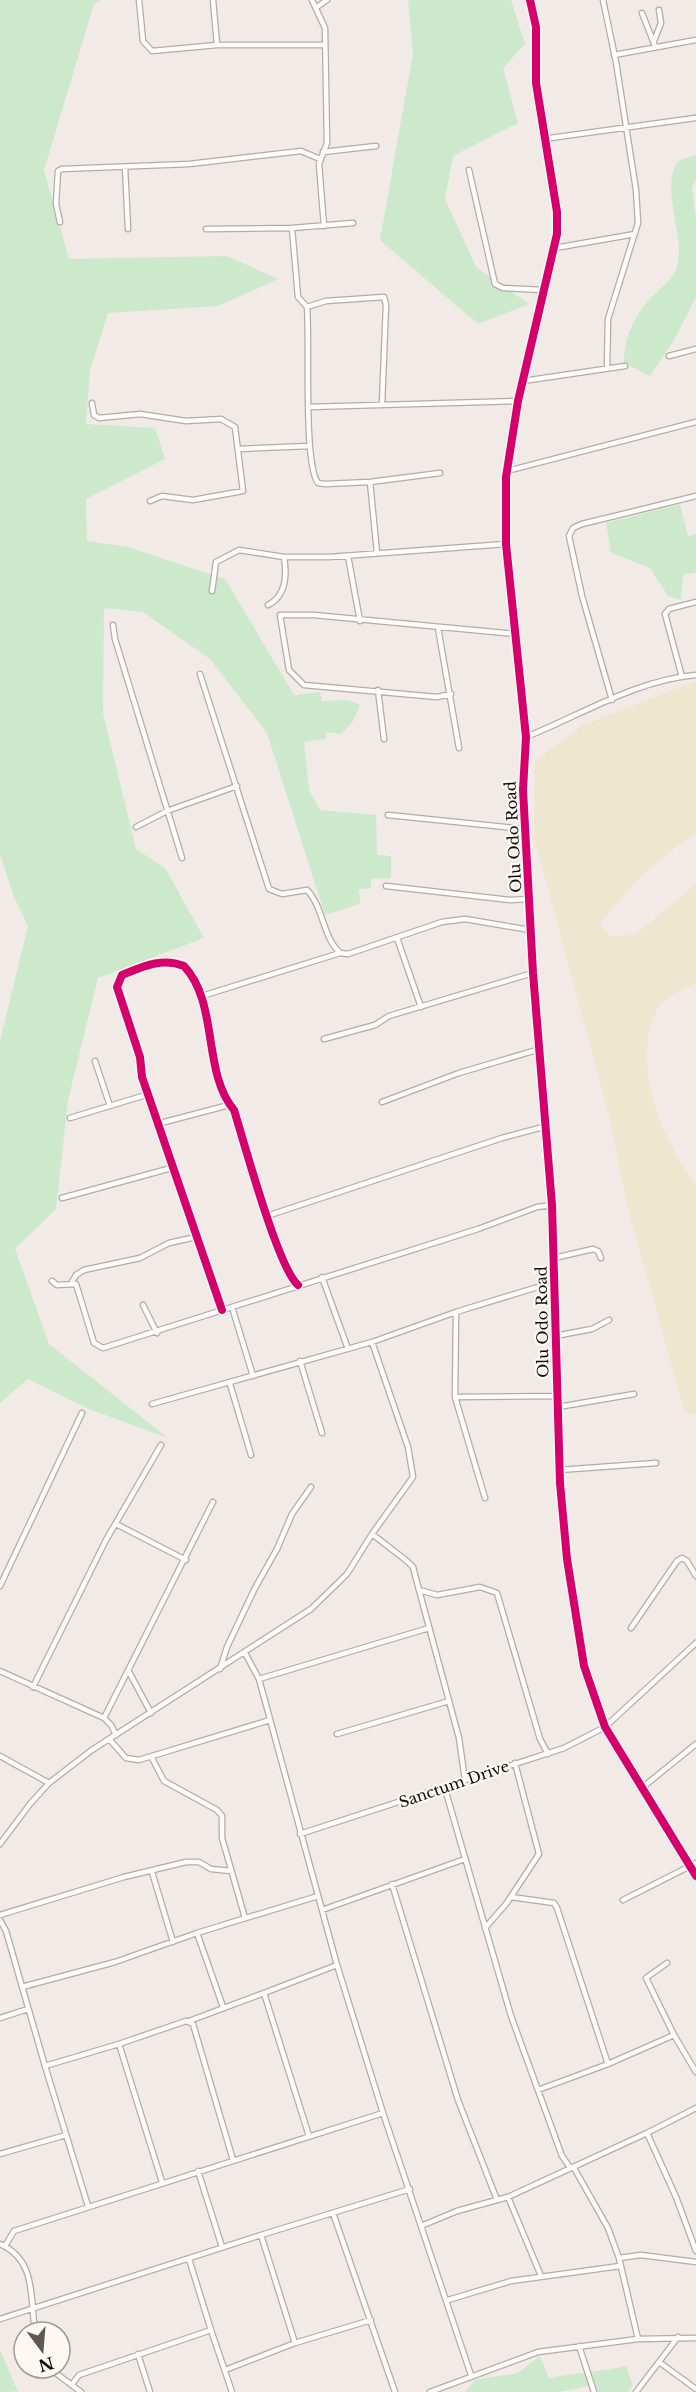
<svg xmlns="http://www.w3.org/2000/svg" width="696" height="2392" viewBox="0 0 696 2392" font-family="'Libre Baskerville',serif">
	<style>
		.green { fill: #cce9cb }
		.sand { fill: #efe6cf }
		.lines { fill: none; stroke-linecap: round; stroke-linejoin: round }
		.street-casing { stroke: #b2aca8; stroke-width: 7 }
		.street { stroke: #fdfcfb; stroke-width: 4.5 }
		.cycleway-casing { stroke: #fef8f4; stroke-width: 11 }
		.cycleway { stroke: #d6006c; stroke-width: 8 }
		.labels { text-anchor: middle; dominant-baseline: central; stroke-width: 4.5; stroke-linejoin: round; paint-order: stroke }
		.street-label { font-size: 15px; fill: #100b08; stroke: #fef8f4 }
	</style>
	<rect width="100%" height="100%" fill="#f2eae6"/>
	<!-- green -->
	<path class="green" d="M0,0h102l-8,4 -50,166 25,89 158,-3 51,23 -60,27 -110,7 -18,58 -4,53 69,4 10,31 -79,40 1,42 41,6 97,32 69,116 26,-3 2,9 26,-1 12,5 -7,16 -12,13 -14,-2 -2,7 -21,3 5,48 11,20 56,5 1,40 14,1v22l-20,1v9l-12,1 1,15 -35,11 -58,-182 -57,-74 -67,-47 -39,-4 -1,105 33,136 29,19 39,70 -106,40 -30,122 -12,109 -41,40 34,95 119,94 -79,-29 -61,-30 -28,24v-362l28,-115 -14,-29 -14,-43z
		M408,0h103l14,44 -22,24 15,55 -65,33 -8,43 31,68 53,37 -51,20 -98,-84 33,-187z
		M696,155v25l-4,8 4,29v80l-22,43 -24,36 -26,-13c0,-25 10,-48 28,-66 16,-16 26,-20 27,-46 1,-22 -18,-72 0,-90 4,-3 12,-4 17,-6z
		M680,504l8,32 8,-2v39l-13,1 -2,26 -13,-4 -18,-28 -39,-15 -5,-30z
		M0,2350l18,42h-18z
		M540,2356l9,22c26,-5 51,-6 77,-12l7,19 -5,7h-30l-2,-7 -38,7h-93l10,-12 43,-7z"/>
	<!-- sand -->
	<path class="sand" d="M696,681v153c-38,23 -68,55 -96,89l10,13 25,-1 61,-51v99c-12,6 -31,13 -38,25 -29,53 4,134 38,176v230l-11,-1 -58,-208 -18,-89 -75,-280 1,-75 48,-36z"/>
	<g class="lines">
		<!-- street casing -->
		<g class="street-casing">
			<path id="street" d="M139,0l4,41 9,10 65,-6h107
				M213,0l4,45
				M312,0l13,28 2,115 -8,21 5,62
				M530,0l6,27v56l21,129v22l-39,167 -12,76v67l20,193 -3,53 10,183 19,232 8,278 7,76 17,107 21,61 91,149
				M603,0l13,62 20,128 2,33 -30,96 -1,47
				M317,7l10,-7
				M642,13l13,33
				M654,41l7,-18 -2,-13
				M614,55l82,-15
				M543,139l152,-21
				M323,152l53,-6
				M125,167l3,62
				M469,170l26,114 8,4 40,2
				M60,222l-4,-18 2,-33 4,-2 127,-5 112,-13 19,8
				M353,223l-61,5 6,69 9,10c3,33 -4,156 11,176l7,1 45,-2 70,-9
				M206,229l86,-1
				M555,248l80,-14
				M307,307l19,-6 58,-4 2,8 -4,99
				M669,356l27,-7
				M523,381l102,-15
				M92,403l2,12 5,3 41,-4 46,7 35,-2 14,8 8,64 -50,9 -31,-4 -12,5
				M309,407l209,-6
				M239,449l70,-3
				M507,471l189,-49
				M370,482l7,71
				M348,556l12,65
				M212,591l4,-29 23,-12 45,7h45l177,-13
				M268,605c18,-9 19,-30 16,-48
				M113,625l2,14 67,219
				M438,628l21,120
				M200,674l69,215 13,5 25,-4c17,18 15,46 33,63
				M682,677l-17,-63 4,-5 27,-7
				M378,690l6,49
				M451,694l-14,3 -133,-12 -15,-15 -9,-55h34l202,19
				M612,700l-30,-104 -13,-60 4,-8 9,-4 114,-28
				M526,737c55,-22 110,-57 170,-62
				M388,815l136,14
				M136,827l31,-16 70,-25
				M386,886l124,14 20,-1
				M397,938l24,69
				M202,996l138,-43 8,1 94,-32 23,-3 65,11
				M324,1039l51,-14 14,-9 144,-43
				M95,1061l15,45
				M382,1102l77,-29 81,-24
				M70,1118l79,-24
				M157,1124l72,-19
				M62,1198l113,-31
				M267,1216l235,-78 45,-12
				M554,1258l39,-9 5,2 3,7
				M322,1277l26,72
				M52,1281l5,4 19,-1 18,59 9,5 375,-119 59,-22 15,-2
				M72,1282l4,-7 8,-5 56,-12 29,-15 27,-6
				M143,1305l14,28
				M232,1307l21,69
				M222,1310l-80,-233 -2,-20 -23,-70 5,-12c20,-8 40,-18 62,-9 35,37 18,106 50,144 10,32 44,158 64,175
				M456,1312l-1,85 30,101
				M555,1336l37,-7 17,-9
				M300,1361l22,72
				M230,1384l21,71
				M455,1397l102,-1
				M152,1404l220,-62 84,-30 98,-30
				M558,1407l76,-13
				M559,1470l97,-7
				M116,1524l70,36
				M372,1534l35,27 6,6 6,23 18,5 43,-8 17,6 43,146 8,15
				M0,1586l82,-173
				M419,1590l40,148 6,42
				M631,1628l46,-67 5,-3 5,3 9,15
				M245,1653l14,26 170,-51
				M220,1669l7,-22 28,-59 22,-39 15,-35 19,-27
				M128,1670l23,43
				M0,1671l104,47 7,7 5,10
				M259,1679l78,286 46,148 88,262
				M33,1687l73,-147 55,-95
				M104,1718l109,-216
				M337,1734l112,-33
				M109,1739l17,19 13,2 131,-40
				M0,1756l49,27
				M152,1758l12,23 53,29 5,6v22l23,80
				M643,1787l53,-43
				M445,1789l66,227 51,140 7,10 5,2 34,60 11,30
				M300,1834l264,-86 41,-21 91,-84
				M0,1844l30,-40 19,-21 43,-33 219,-141 36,-35 25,-40 41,-57 -5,-30 -36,-105
				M152,1872l21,70
				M392,1884l66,216 39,100
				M511,1897l43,6 3,5 51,156 -70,26
				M623,1900l73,-37
				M322,1910l143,-51
				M0,1915l124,-38 62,-15h13l12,7 20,2
				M0,1920l6,11 39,135
				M485,1928l21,-24 33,-50 -24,-91
				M667,1963l-21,15 28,57
				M22,1987l93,-25 82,-29
				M223,2007l-26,-74 121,-37
				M0,2018l28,-9
				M189,2021l75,-28
				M608,2064l66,-29 22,37
				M696,2108l-49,25 29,64 20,54
				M309,2136l-45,-143 73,-28
				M0,2154l66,-19
				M198,2171l24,76
				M162,2182l-43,-138 67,-23 7,3 40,136
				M508,2197l33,79
				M88,2206l-43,-140 74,-22
				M333,2213l62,179
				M421,2226l36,-15 51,-14 139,-64
				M0,2244c37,16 30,55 35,88
				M5,2246l9,-15 369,-118
				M189,2259l22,71
				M448,2300l63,-19 109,-15
				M0,2319l261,-84
				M638,2339l-19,-81 22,-3 55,7
				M295,2343l-34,-108 149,-46
				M579,2346l15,46
				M138,2354l12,38
				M659,2362l37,27
				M49,2368l32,24
				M225,2370l70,-27 76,-23
				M73,2383l6,-8 132,-45 21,62
				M430,2392l108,-40 100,-13 58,-1
				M636,2392l42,-55"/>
		</g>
		<!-- street -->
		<use href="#street" class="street"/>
		<!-- cycleway casing -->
		<g class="cycleway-casing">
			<path id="cycleway" d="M530,0l6,27v56l21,129v22l-39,167 -12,76v67l20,193 -3,53 10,183 19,232 8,278 7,76 17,107 21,61 91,149
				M222,1310l-80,-233 -2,-20 -23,-70 5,-12c20,-8 40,-18 62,-9 35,37 18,106 50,144 10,32 44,158 64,175"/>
		</g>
		<!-- cycleway -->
		<use href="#cycleway" class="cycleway"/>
	</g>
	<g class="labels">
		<!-- street labels -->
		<g class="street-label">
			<text transform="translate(513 837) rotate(-93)">Olu Odo Road</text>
			<text transform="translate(542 1322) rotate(-91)">Olu Odo Road</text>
			<text transform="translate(454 1784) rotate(-19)">Sanctum Drive</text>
		</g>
	</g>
	<!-- north arrow -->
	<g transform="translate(42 2350) rotate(164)"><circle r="28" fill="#fef8f4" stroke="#9f9996" stroke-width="1.5"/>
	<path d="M0-4.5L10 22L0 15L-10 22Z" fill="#5f5956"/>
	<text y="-9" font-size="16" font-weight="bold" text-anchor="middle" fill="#100b08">N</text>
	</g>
</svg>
